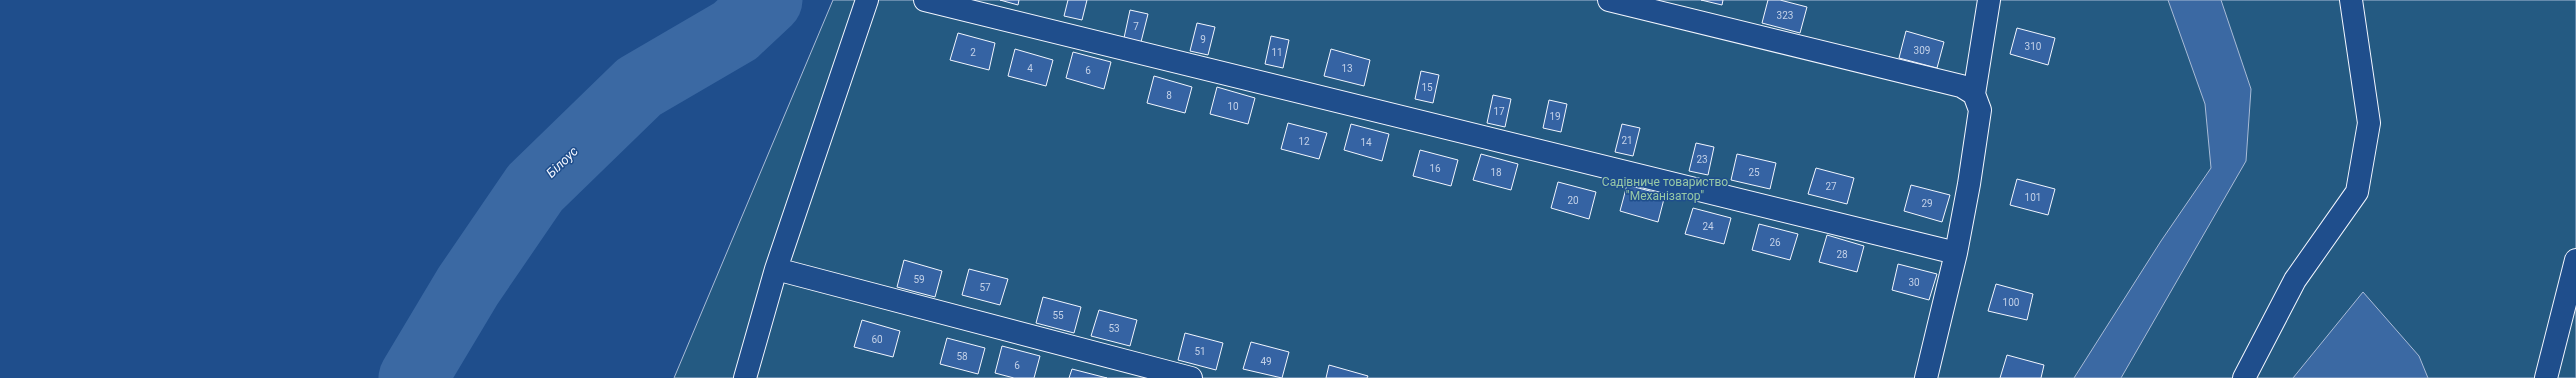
<svg xmlns="http://www.w3.org/2000/svg" width="2576" height="378" viewBox="0 0 2576 378" font-family="Roboto,sans-serif">
	<style>
		.green { fill: #245a82; stroke: #a8bbd7 }
		.water { fill: #3b69a3; stroke: #a8bbd7 }
		.lines { fill: none; stroke-linecap: round; stroke-linejoin: round }
		.river { stroke: #3b69a3; stroke-width: 69 }
		.building { fill: #3563a3; stroke: #f2f6ff }
		.minor-casing { stroke: #f2f6ff; stroke-width: 24 }
		.minor { stroke: #1f4e8c; stroke-width: 22 }
		.labels { text-anchor: middle; dominant-baseline: central; stroke-width: 3; stroke-linejoin: round; paint-order: stroke }
		.number-label { font-size: 10px; fill: #c3d1e8 }
		.park-label { font-size: 12px; fill: #97c8a6; stroke: #1f4e8c }
		.water-label { font-size: 13px; font-style: italic; fill: #f2f6ff; stroke: #1f4e8c }
	</style>
	<rect width="100%" height="100%" fill="#1f4e8c"/>
	<!-- green -->
	<path class="green" d="M833,0h1743v378h-1902z"/>
	<!-- water -->
	<path class="water" d="M2168,0h53l30,89 -5,72 -125,217h-47l87,-137 50,-73 -6,-64z
		M2363,292l56,64 9,22h-135z"/>
	<g class="lines">
		<!-- river -->
		<path class="river" d="M413,378l55,-92 67,-98 104,-101 96,-56 33,-31"/>
	</g>
	<!-- building -->
	<path class="building" d="M1000,0h19l-1,5z
		M1068,0h19l-5,20 -18,-4z
		M1701,0h22l-1,5z
		M1768,0h12l27,7 -7,26 -38,-10z
		M1130,10l18,4 -7,28 -17,-4z
		M1197,23l18,4 -7,28 -18,-4z
		M2017,28l38,10 -7,27 -38,-11z
		M1906,31l38,11 -7,26 -38,-10z
		M958,33l37,10 -6,27 -39,-10z
		M1271,36l18,4 -6,28 -18,-4z
		M1015,49l38,11 -7,26 -38,-10z
		M1331,49l39,11 -6,26 -40,-10z
		M1073,52l38,10 -7,27 -38,-11z
		M1421,71l18,4 -6,28 -18,-4z
		M1154,76l38,11 -7,26 -38,-10z
		M1217,87l38,11 -7,26 -38,-10z
		M1493,95l18,4 -6,28 -18,-4z
		M1549,100l18,4 -6,28 -18,-4z
		M1288,123l39,10 -8,26 -38,-10z
		M1351,124l38,10 -7,27 -38,-11z
		M1622,124l18,4 -7,28 -18,-4z
		M1696,143l18,4 -6,28 -19,-4z
		M1420,150l38,10 -7,26 -38,-10z
		M1481,154l37,10 -7,26 -38,-10z
		M1737,154l39,9 -6,26 -39,-9z
		M1816,168l38,10 -7,26 -39,-10z
		M2017,179l38,10 -7,26 -38,-10z
		M1558,182l38,10 -7,27 -38,-11z
		M1627,185l38,10 -7,27 -38,-11z
		M1911,185l39,10 -8,27 -38,-11z
		M1693,208l38,10 -7,26 -39,-10z
		M1759,224l39,10 -8,26 -38,-10z
		M1827,235l37,11 -7,26 -38,-10z
		M904,260l38,11 -7,26 -38,-10z
		M1898,264l39,10 -8,26 -37,-10z
		M969,269l39,10 -8,26 -38,-10z
		M1996,284l37,10 -6,26 -39,-9z
		M1043,297l38,10 -7,26 -38,-10z
		M1099,310l38,10 -7,26 -39,-10z
		M862,320l38,11 -7,26 -39,-10z
		M1185,333l38,10 -7,27 -38,-10z
		M947,338l38,10 -7,26 -38,-10z
		M1251,342l38,10 -7,26 -39,-9z
		M1002,346l38,10 -6,22h-20l-19,-5z
		M2007,355l37,10 -3,13h-41z
		M1329,365l39,11 -1,2h-41z
		M1072,369l35,9h-38z"/>
	<g class="lines">
		<!-- minor casing -->
		<g class="minor-casing">
			<path id="minor" d="M925,0l1031,253
				M1609,0l352,86 13,8
				M776,269l415,109
				M745,378l31,-109 91,-269
				M1926,378l30,-125 13,-69 11,-74 -6,-16 15,-94
				M2244,378l51,-98 62,-88 12,-69 -18,-123
				M2546,378l30,-118"/>
		</g>
		<!-- minor -->
		<use href="#minor" class="minor"/>
	</g>
	<g class="labels">
		<!-- number labels -->
		<g class="number-label">
			<text x="1785" y="15">323</text>
			<text x="1136" y="26">7</text>
			<text x="1203" y="39">9</text>
			<text x="2033" y="46">310</text>
			<text x="1922" y="50">309</text>
			<text x="973" y="52">2</text>
			<text x="1277" y="52">11</text>
			<text x="1030" y="68">4</text>
			<text x="1347" y="68">13</text>
			<text x="1088" y="70">6</text>
			<text x="1427" y="87">15</text>
			<text x="1169" y="95">8</text>
			<text x="1233" y="106">10</text>
			<text x="1499" y="111">17</text>
			<text x="1555" y="116">19</text>
			<text x="1627" y="140">21</text>
			<text x="1304" y="141">12</text>
			<text x="1366" y="142">14</text>
			<text x="1702" y="159">23</text>
			<text x="1435" y="168">16</text>
			<text x="1496" y="172">18</text>
			<text x="1754" y="172">25</text>
			<text x="1831" y="186">27</text>
			<text x="2033" y="197">101</text>
			<text x="1573" y="200">20</text>
			<text x="1927" y="203">29</text>
			<text x="1708" y="226">24</text>
			<text x="1775" y="242">26</text>
			<text x="1842" y="254">28</text>
			<text x="919" y="279">59</text>
			<text x="1914" y="282">30</text>
			<text x="985" y="287">57</text>
			<text x="2011" y="302">100</text>
			<text x="1058" y="315">55</text>
			<text x="1114" y="328">53</text>
			<text x="877" y="339">60</text>
			<text x="1200" y="351">51</text>
			<text x="962" y="356">58</text>
			<text x="1266" y="361">49</text>
			<text x="1017" y="365">6</text>
		</g>
		<!-- park labels -->
		<g class="park-label">
			<text x="1665" y="182">Садівниче товариство<tspan x="1665" dy="14">"Механізатор"</tspan></text>
		</g>
		<!-- water labels -->
		<g class="water-label">
			<text transform="translate(562 162) rotate(-44)">Білоус</text>
		</g>
	</g>
</svg>
